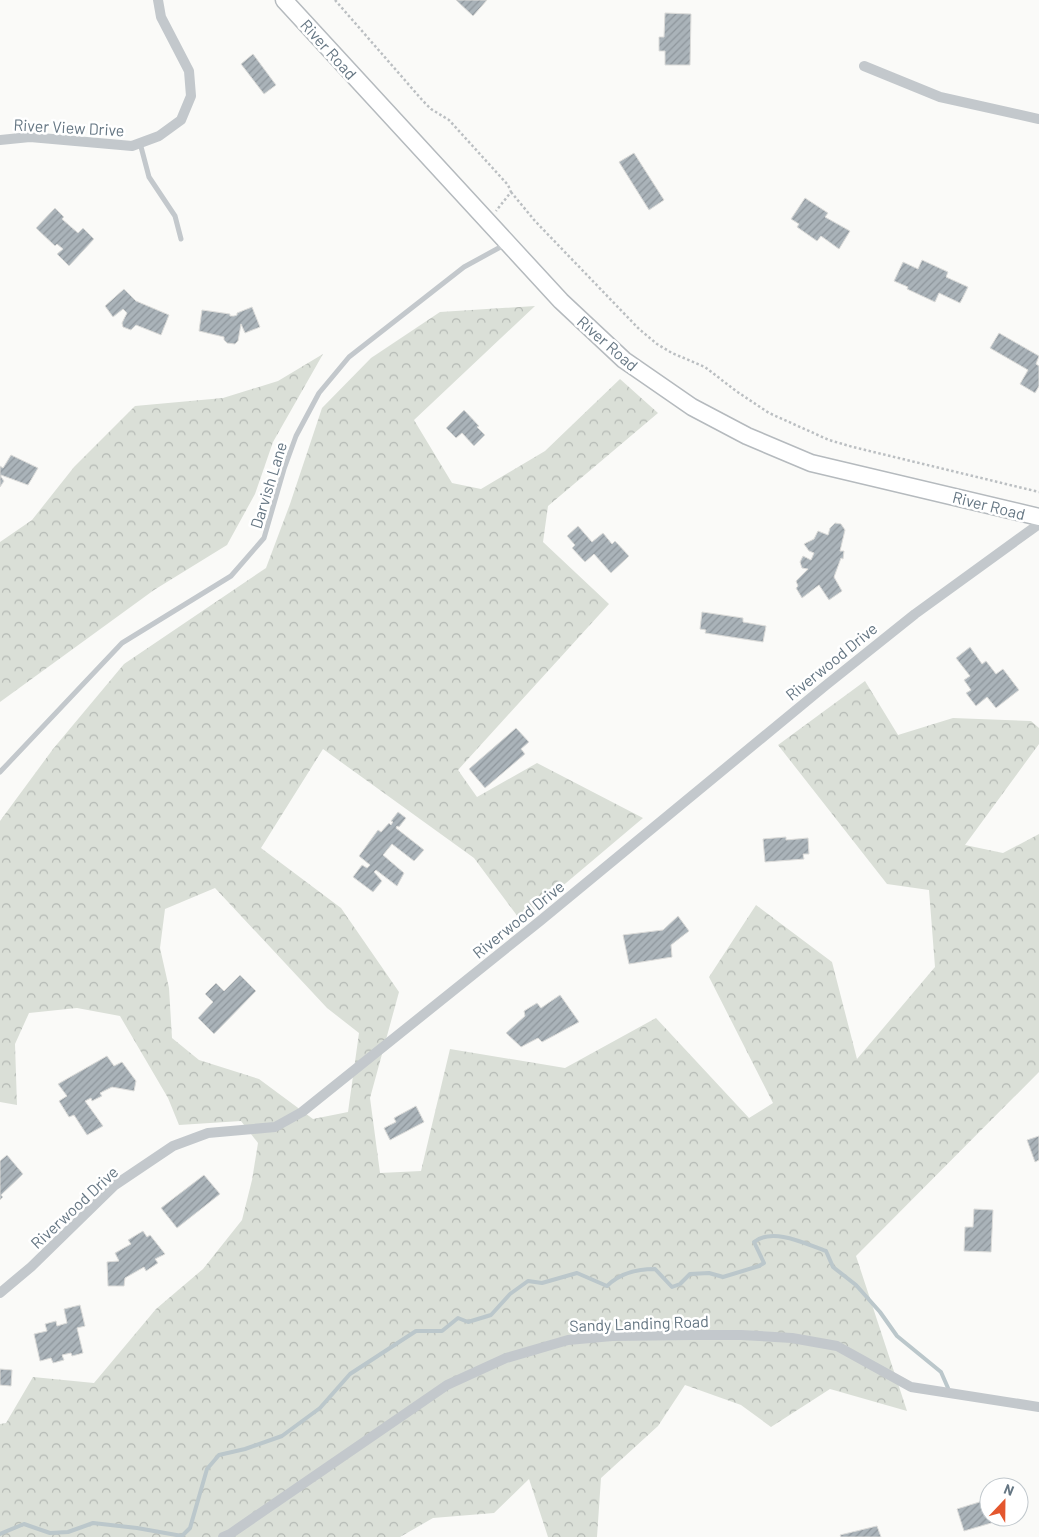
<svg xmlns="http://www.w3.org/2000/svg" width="1039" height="1537" viewBox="0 0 1039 1537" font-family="Barlow,sans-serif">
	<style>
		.forest { fill: url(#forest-crowns); fill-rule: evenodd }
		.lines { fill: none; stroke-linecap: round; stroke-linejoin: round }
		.stream { stroke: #bbc7cb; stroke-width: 4 }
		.building { fill: url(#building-hatch); stroke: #dcdcda }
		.primary-casing { stroke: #b5babe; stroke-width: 19 }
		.path { stroke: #bbbfc2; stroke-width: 2.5; stroke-dasharray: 2.5 2.5; stroke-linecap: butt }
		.lane { stroke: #c3c8cc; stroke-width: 5 }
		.street { stroke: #c3c8cc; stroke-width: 10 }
		.primary { stroke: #fff; stroke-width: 16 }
		.labels { text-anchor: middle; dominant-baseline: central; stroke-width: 5; stroke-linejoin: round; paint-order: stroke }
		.street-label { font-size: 16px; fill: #657683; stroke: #fff }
	</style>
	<defs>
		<pattern id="forest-crowns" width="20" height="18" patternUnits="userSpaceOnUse" patternTransform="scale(1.25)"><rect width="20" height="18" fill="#dadfd7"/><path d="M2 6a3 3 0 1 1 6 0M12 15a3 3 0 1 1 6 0" fill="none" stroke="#b4b9b4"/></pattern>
		<pattern id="building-hatch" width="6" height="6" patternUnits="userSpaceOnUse" patternTransform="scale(1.25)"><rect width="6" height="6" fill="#aab3b9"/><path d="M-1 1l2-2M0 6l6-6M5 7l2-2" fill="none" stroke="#8e969c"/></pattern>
	</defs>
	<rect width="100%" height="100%" fill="#fafaf8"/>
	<!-- forest -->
	<path class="forest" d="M535,306l-121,114 38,63 29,6 64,-38 75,-72 38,34 -110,93 -5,36 66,62 -151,166 19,27 60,-34 106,55 -122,103 -47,-63 -151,-109 -62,99 80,60 58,84 -29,106 10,75 41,-2 29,-122 115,19 91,-50 93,100 24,-15 -64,-126 47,-72 76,57 25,97 78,-92 -6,-77 -42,-6 -109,-139 87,-64 33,54 55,-17 78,3 8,7v16l-74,101 38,8 36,-19v238l-183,184 51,155 -77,-22 -59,38 -30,-22 -56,-20 -27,41 -57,52 -4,59h-49l-19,-58 -35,34 -61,5 -33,19h-400v-113l6,-1 27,-46 61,6 62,-74 47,-40 39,-49 10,-40 6,-37 -17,-22 -62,4 -11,-27 -48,-82 -43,-8 -48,5 -14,31 2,61 -17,-3v-281l53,-72 71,-85 142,-96 24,-64 32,-96 49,-50 69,-46zM215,888l112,120 32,25 -11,79 -35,7 -54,-40 -60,-19 -27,-22 -3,-50 -9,-40 5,-39z
		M323,354l-50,88 -18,52 -28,51 -73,45 -154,112v-160l32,-22 42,-53 61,-61 88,-8 55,-17z"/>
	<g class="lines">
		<!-- stream -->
		<path class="stream" d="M0,1534l24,-10 26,9 18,-1 25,-9 44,5 45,8 8,-8 17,-59 12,-14 26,-6 37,-13 38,-28 30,-34 66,-43h26l16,-13 10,4 23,-7 19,-21 18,-13 14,2 35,-10 30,13c13,-13 31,-17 48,-17l17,18 8,-3 10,-10 19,-1 14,4 36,-11 5,-3 -10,-21c19,-15 52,2 72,9l7,16 23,18 24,27 17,24 44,36 7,16"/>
	</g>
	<!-- building -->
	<path class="building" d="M456,0h31l-14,16z
		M665,13l26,1 -1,51h-25v-14h-6v-14h5z
		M253,54l23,31 -12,9 -23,-30z
		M634,153l30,47 -15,10 -30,-48z
		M805,198l23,15 -3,4 25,14 -11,18 -18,-13 -4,5 -20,-14 2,-3 -8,-5z
		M55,208l9,9 -2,2 16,14 5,-5 11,11 -25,27 -12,-12 6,-5 -6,-5 -2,2 -19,-18z
		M922,260l26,12 -2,5 22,10 -8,16 -21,-10 -4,9 -28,-13 1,-2 -14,-6 9,-19 15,7z
		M124,289l12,12 33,14 -8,20 -25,-10 -5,5 -8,-3 -1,-4 5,-10 -4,-4 -10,8 -8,-11z
		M252,307l8,20 -15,6 -4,-9 -3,17 -3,3 -8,-1 -3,-3v-3l-25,-6 3,-21 28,4v2h4l3,-1v-2z
		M999,333l40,23 -3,8 3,2v20l-4,7 -15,-9 8,-14 -38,-22z
		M464,410l15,16 -2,1 8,8 -11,11 -12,-13 -6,5 -10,-10z
		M11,455l27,13 -10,17 -27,-10v2l3,4 -4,6v-21l3,2z
		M835,523l6,1 4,6 -5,21h4l-1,8 -2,-1 -7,19 8,14 -13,9 -10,-15 -17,13 -6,-10 2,-2 -2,-5 12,-12 -6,-1 -2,-6 3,-6 8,4 3,-7 -5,-2 -5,-7 10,-5 4,-8 10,4 2,-7z
		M578,526l14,16 11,-9 9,11 3,-3 14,15 -18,17 -17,-19 -9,8 -13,-14 3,-3 -8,-9z
		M702,612l41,6v4l23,4 -3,16 -58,-9 1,-3 -6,-1z
		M970,647l12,17 4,-3 10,13 7,-5 16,21 -23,18 -9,-11 -11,9 -10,-13 5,-3 -7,-10 6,-4 -14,-18z
		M516,728l13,14 -8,7 4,5 -40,34 -16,-19z
		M398,812l8,6 -7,9 -2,-1 -1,2 28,22 -10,11 -22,-17 -9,11 21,18 -1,2 -6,11 -21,-16 -2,2 8,9 -9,11 -20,-15 9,-12 5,3 3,-3 -11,-9 19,-26 3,2 8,-9 2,2 2,-3 -2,-1z
		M786,837v3l22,-2 1,16h-6l1,5 -39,3 -2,-23z
		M678,916l11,15 -18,14 1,12 -43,7 -6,-29 40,-5z
		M240,975l16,16 -42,43 -16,-16 15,-16 -8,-8 11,-11 8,8z
		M560,995l19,27 -37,20 -4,-4 -17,9 -15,-14 19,-17 -1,-5 13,-8 4,5z
		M107,1056l7,10 8,-4 14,19 -2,10 -22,-4 -12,6 2,3 -10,5 -1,-3 -6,3 18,25 -16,9 -13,-20 -5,2 -10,-16 8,-5 -9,-12z
		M416,1106l8,16 -34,18 -6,-12 12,-6 -2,-4z
		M1039,1136v24l-4,2 -8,-22z
		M7,1155l16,19 -22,21 2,2 -3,3v-39z
		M204,1175l16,19 -43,34 -16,-20z
		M974,1209l19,1 -2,42 -27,-1 1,-24h8z
		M143,1231l4,6 3,-2 15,19 -10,5 3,4 -12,8 -2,-4 -19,11 -1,8h-16l-1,-24 12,-1 -4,-8 16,-9 -3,-4z
		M80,1305l5,21 -8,2 6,25 -11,3 -1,-3 -9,2 2,5 -11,3 -2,-5 -11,3 -6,-27 13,-3 -2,-7 11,-3 1,5 10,-3 -3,-14z
		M0,1369l12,1 -1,16 -11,-1z
		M989,1499v18h8l1,4 -34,10 -7,-22z
		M877,1526l4,11h-40l-1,-2z"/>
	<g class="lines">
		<!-- primary casing -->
		<g class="primary-casing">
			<path id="primary" d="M284,0l277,301 63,59 68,47 55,29 64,27 228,54"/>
		</g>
		<!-- path -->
		<path class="path" d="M335,0l88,101 8,8 18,11 59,65 3,7 -15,19
			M511,192l24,29 104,108 18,15 15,9 33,14 31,24 33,22 60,27 24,7 186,45"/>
		<!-- lane -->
		<path class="lane" d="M140,143l9,34 26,39 6,23
			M0,772l122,-129 109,-67 33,-38 20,-69 12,-33 23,-43 30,-36 115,-90 42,-23"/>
		<!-- street -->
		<path class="street" d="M864,66l76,31 99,22
			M0,140l30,-3 102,9 27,-10 22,-16 10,-24 -2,-25 -28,-54 -3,-17
			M0,1293l31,-26 84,-82 58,-39 35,-13 67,-6 27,-15 238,-191 285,-235 90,-72 124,-90
			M223,1537l7,-3 217,-149 59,-27 62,-18 44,-4 80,-1h49l51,3 45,8 74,41 128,20"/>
		<!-- primary -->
		<use href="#primary" class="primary"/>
	</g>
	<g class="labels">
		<!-- street labels -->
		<g class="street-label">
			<text transform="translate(329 49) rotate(48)">River Road</text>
			<text transform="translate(69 127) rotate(3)">River View Drive</text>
			<text transform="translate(608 343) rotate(41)">River Road</text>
			<text transform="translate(268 485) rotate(-73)">Darvish Lane</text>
			<text transform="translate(989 505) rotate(14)">River Road</text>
			<text transform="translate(831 661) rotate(-39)">Riverwood Drive</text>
			<text transform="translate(518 919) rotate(-39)">Riverwood Drive</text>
			<text transform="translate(74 1207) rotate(-43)">Riverwood Drive</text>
			<text transform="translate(639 1323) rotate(-2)">Sandy Landing Road</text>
		</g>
	</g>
	<!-- north arrow -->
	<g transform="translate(1004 1502) rotate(22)"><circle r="24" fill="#ffffff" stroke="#c1c8cd"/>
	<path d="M0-4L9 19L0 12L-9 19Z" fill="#e4572e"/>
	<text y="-8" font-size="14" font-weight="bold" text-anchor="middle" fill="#657683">N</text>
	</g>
</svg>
